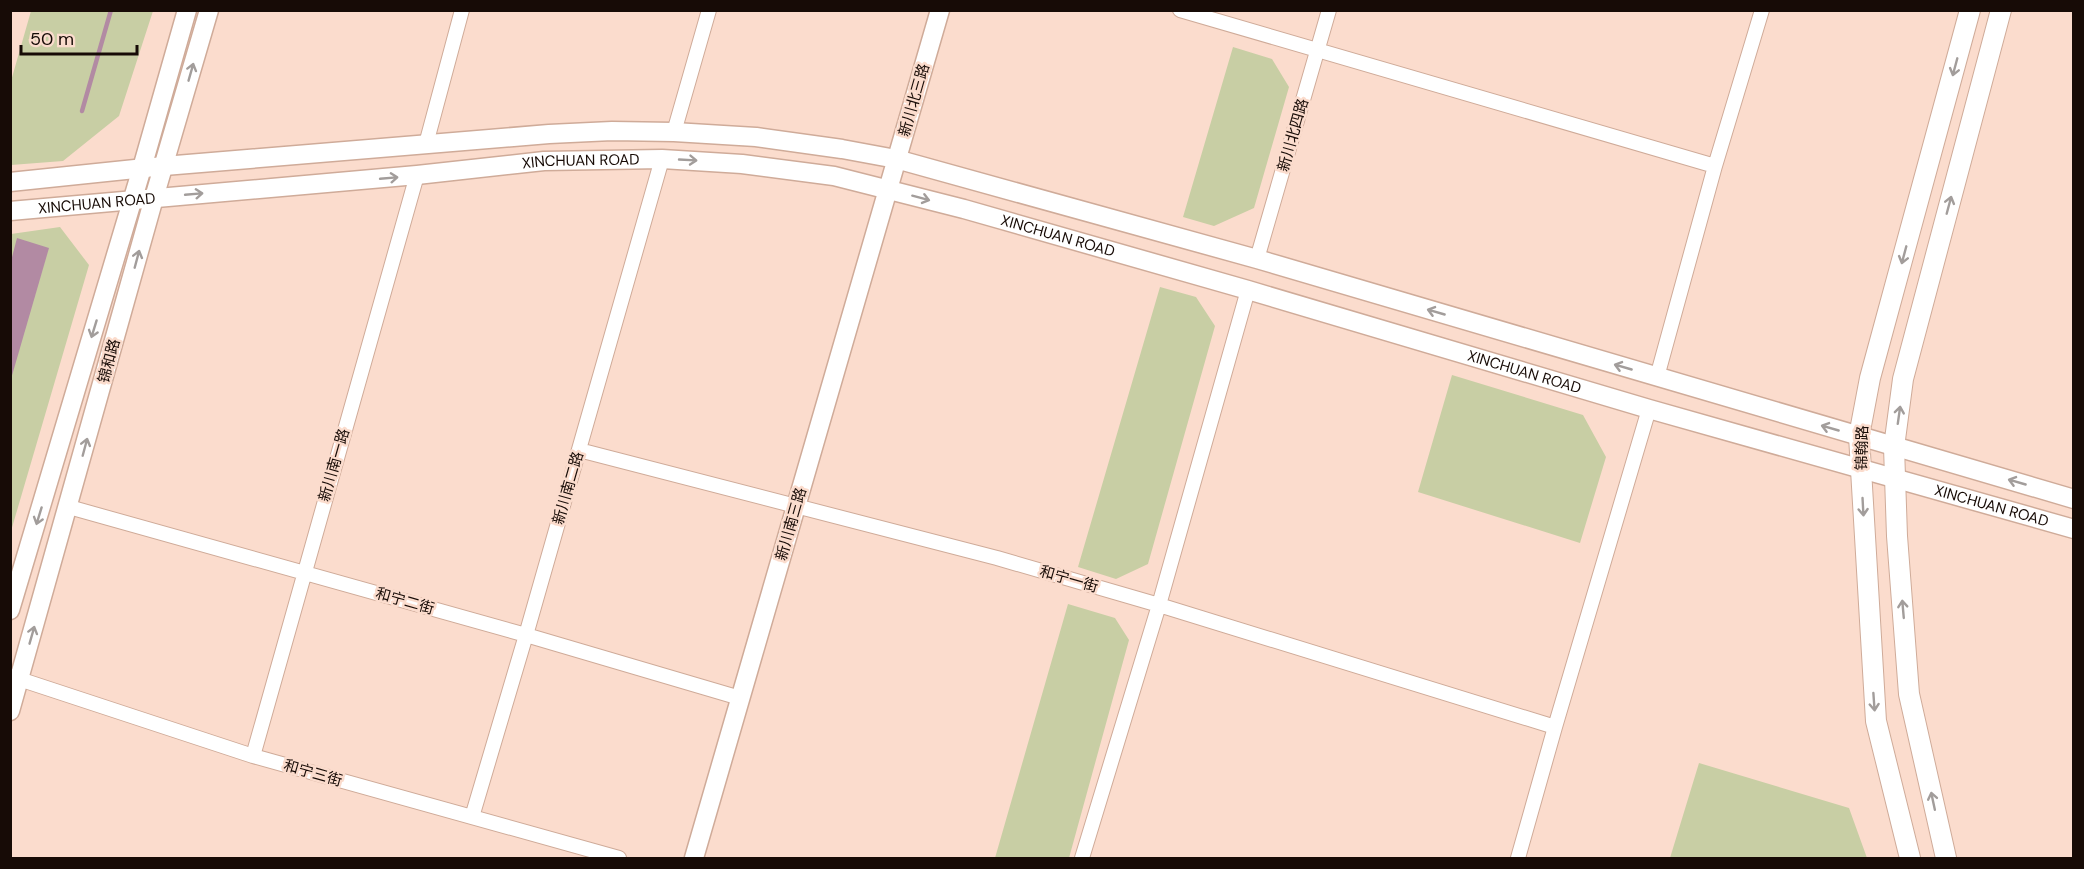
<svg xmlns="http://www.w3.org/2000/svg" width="2084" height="869" viewBox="0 0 2084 869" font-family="'DM Sans','Noto Sans SC',sans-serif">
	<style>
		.green { fill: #c8cea4 }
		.water { fill: #b28aa3 }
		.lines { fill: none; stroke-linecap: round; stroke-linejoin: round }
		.stream { stroke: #b28aa3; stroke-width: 4.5 }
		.street-casing { stroke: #cfab99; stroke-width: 16 }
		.secondary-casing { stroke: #cfab99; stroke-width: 21 }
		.primary-casing { stroke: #cfab99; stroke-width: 22 }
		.street { stroke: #fff; stroke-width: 14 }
		.secondary { stroke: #fff; stroke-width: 18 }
		.primary { stroke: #fff; stroke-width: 20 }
		.oneway { stroke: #a29d9b }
		.labels { text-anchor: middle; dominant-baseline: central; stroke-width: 5; stroke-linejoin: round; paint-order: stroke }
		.street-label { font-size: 15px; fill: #170b06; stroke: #fbdccd }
	</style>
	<rect width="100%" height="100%" fill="#fbdccd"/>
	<!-- green -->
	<path class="green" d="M31,11h122l-34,105 -56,45 -52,4v-84z
		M1233,47l39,12 17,28 -35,121 -40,18 -31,-9z
		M60,227l29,38 -78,266v-297z
		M1160,287l36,10 19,29 -67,238 -32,15 -38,-12z
		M1452,375l131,40 23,42 -26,86 -162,-51z
		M1068,604l47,14 14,22 -60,218h-74z
		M1699,763l150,45 18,50h-197z"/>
	<!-- water -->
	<path class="water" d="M17,238l32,10 -38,131v-118z"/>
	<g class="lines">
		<!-- stream -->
		<path class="stream" d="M82,111l29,-101"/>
		<!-- street casing -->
		<g class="street-casing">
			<path id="street" d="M1180,10l535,156
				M674,132l35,-122
				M426,144l36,-134
				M1257,259l72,-249
				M1657,377l58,-211 47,-156
				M579,450l418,108 162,47 396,122
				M69,507l457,128 214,63
				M10,676l243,80 366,102
				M253,756l164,-581
				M472,817l54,-182 136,-476
				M1082,858l77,-253 89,-315
				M1518,858l37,-131 94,-318"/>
		</g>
		<!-- secondary casing -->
		<g class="secondary-casing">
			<g id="secondary">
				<path d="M10,182l154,-16 385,-32 63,-3 62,1 82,5 86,12 54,10 361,100 817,240"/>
				<path id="s1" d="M10,211l407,-36 127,-14 118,-2 80,5 92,12 130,33 284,81 401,119 425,120"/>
				<path d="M10,610l132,-442 45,-158"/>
				<path d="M10,711l144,-513 55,-188"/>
				<path d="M694,858l246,-848"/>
			</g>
		</g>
		<!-- primary casing -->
		<g class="primary-casing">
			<path id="primary" d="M1910,858l-34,-137 -17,-285 11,-58 100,-368
				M1946,858l-37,-164 -12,-158 -3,-89 9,-68 98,-369"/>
		</g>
		<!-- street -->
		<use href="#street" class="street"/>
		<!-- secondary -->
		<use href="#secondary" class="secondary"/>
		<!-- primary -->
		<use href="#primary" class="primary"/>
	</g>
	<!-- one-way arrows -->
	<defs><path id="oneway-shaft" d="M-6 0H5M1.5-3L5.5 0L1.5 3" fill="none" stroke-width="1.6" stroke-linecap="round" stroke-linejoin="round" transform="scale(1.5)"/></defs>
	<g class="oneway">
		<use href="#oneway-shaft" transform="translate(1955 67) rotate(105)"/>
		<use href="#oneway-shaft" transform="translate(191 72) rotate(-74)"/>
		<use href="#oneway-shaft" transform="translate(688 160) rotate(3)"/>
		<use href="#oneway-shaft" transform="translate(389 178) rotate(-5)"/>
		<use href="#oneway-shaft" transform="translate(194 194) rotate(-5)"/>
		<use href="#oneway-shaft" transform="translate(921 198) rotate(15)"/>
		<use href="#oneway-shaft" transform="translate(1949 205) rotate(-75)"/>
		<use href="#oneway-shaft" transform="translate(1904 255) rotate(105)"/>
		<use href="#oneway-shaft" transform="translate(137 259) rotate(-75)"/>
		<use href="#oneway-shaft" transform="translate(1436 312) rotate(-164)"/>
		<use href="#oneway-shaft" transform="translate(94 329) rotate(107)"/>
		<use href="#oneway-shaft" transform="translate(1623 367) rotate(-164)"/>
		<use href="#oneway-shaft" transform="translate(1899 415) rotate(-82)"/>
		<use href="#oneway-shaft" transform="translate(1830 428) rotate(-164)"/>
		<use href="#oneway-shaft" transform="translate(85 447) rotate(-75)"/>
		<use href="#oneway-shaft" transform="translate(2017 482) rotate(-164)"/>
		<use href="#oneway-shaft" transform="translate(1863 507) rotate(87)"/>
		<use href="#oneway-shaft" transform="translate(39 516) rotate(107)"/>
		<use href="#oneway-shaft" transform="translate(1903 609) rotate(-95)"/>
		<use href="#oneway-shaft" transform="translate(32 635) rotate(-74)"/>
		<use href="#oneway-shaft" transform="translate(1874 702) rotate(86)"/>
		<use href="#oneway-shaft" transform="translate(1933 801) rotate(-102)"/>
	</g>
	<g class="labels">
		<!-- street labels -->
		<g class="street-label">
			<text transform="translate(914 100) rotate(-74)">新川北三路</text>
			<text transform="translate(1293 135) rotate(-74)">新川北四路</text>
			<text stroke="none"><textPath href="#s1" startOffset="573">XINCHUAN ROAD</textPath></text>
			<text stroke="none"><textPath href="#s1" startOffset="87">XINCHUAN ROAD</textPath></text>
			<text stroke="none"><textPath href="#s1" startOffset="1059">XINCHUAN ROAD</textPath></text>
			<text transform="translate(109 361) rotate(-75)">锦和路</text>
			<text stroke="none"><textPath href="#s1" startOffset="1545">XINCHUAN ROAD</textPath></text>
			<text transform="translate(1862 448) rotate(-89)">锦翰路</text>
			<text transform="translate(334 465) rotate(-74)">新川南一路</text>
			<text transform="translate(568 488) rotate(-74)">新川南二路</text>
			<text stroke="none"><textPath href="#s1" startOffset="2031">XINCHUAN ROAD</textPath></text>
			<text transform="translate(791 524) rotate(-74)">新川南三路</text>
			<text transform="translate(1069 579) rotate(16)">和宁一街</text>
			<text transform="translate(405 601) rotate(16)">和宁二街</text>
			<text transform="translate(313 773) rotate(16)">和宁三街</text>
		</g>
	</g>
	<!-- border -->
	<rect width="2084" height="869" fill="none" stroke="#170b06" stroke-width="24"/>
	<!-- scale -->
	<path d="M21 45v9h116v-9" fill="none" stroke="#170b06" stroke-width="3"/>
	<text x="30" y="45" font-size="18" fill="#170b06" stroke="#fbdccd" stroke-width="4.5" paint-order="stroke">50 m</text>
</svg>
